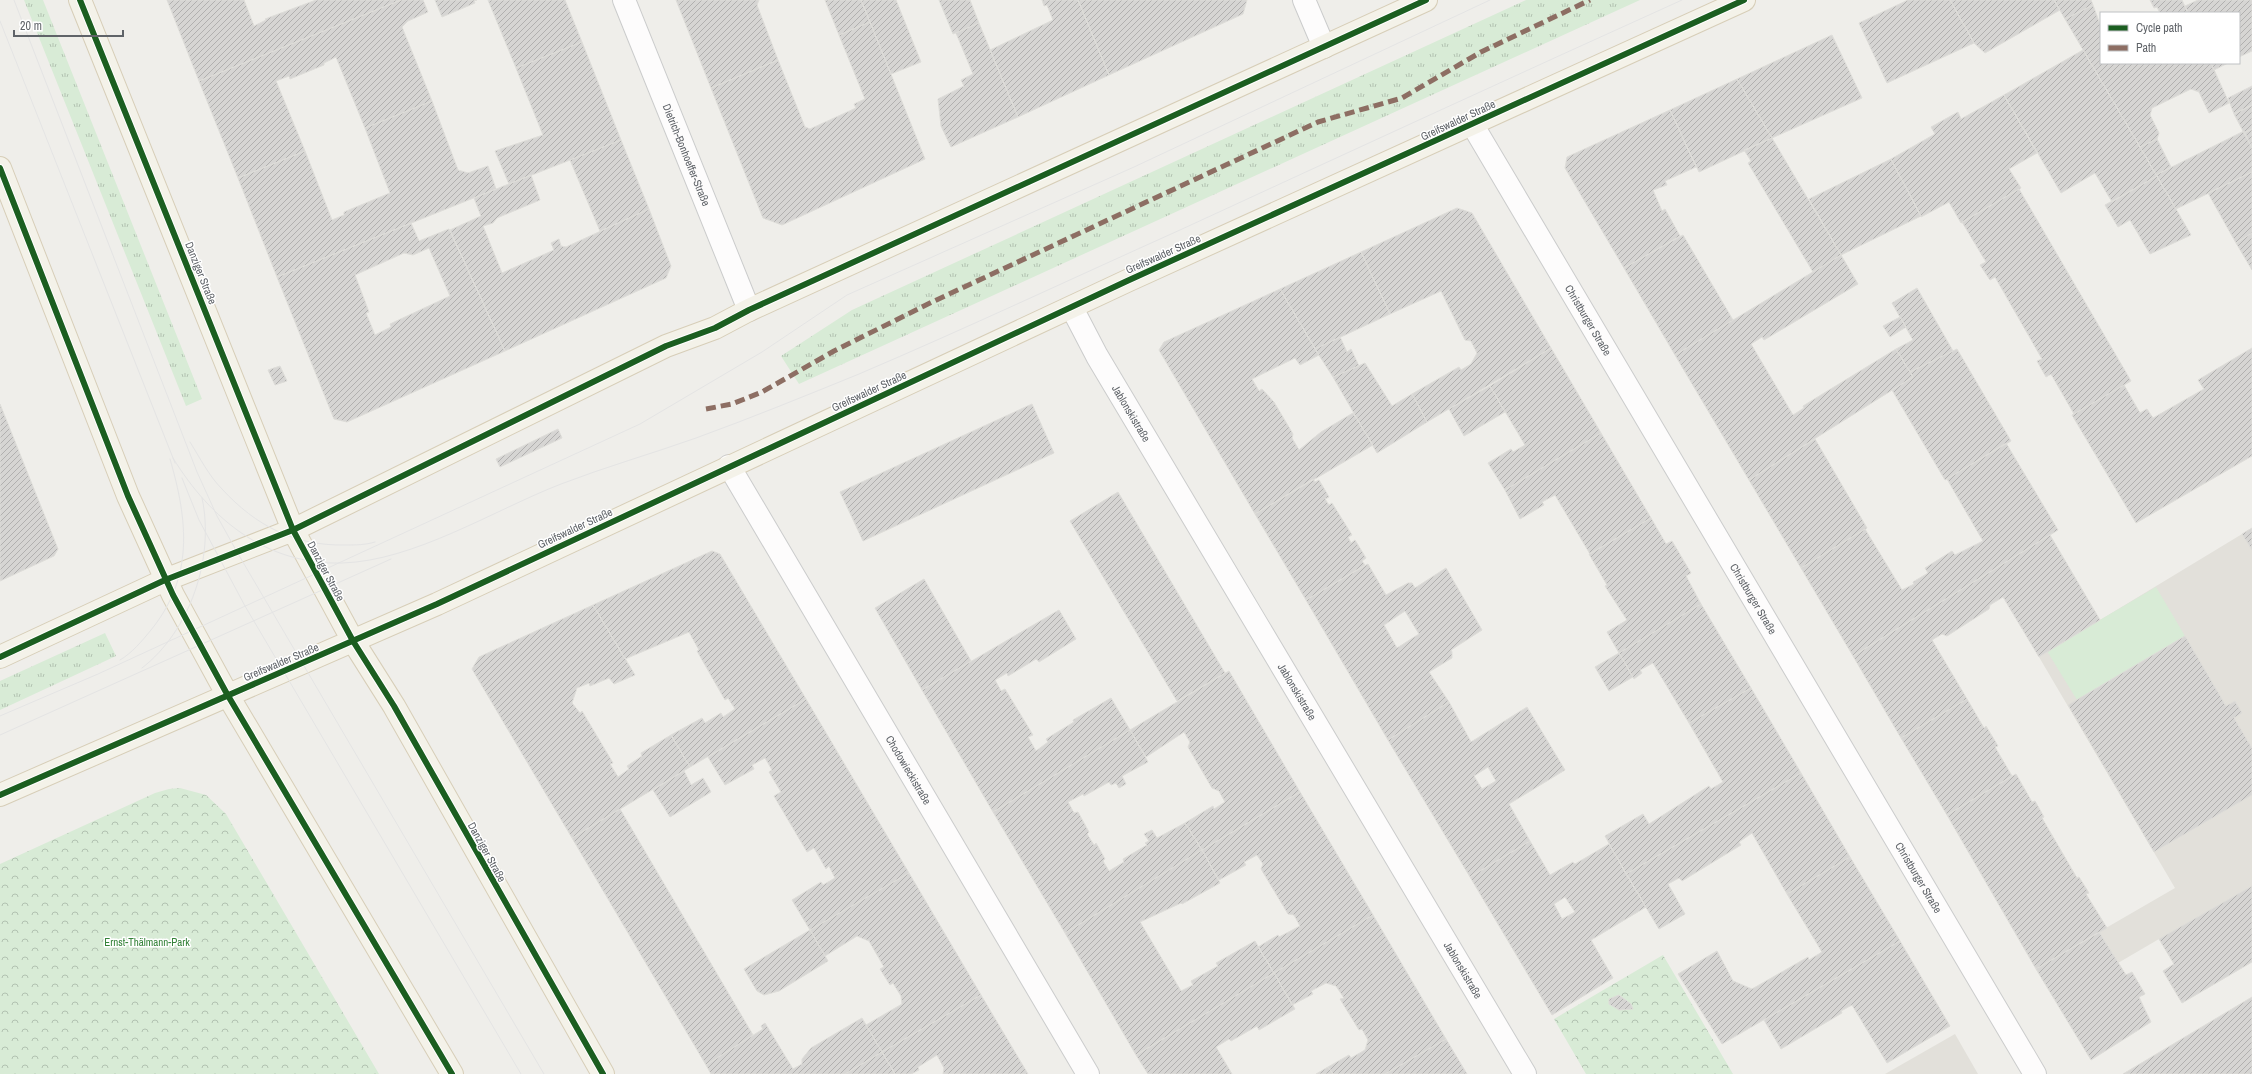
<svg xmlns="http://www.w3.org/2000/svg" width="2252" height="1074" viewBox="0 0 2252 1074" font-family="'Archivo Narrow',sans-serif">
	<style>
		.education { fill: #e2e0da }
		.grass { fill: url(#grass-tufts) }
		.park { fill: url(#park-crowns) }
		.pitch { fill: #d8ebd6 }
		.building { fill: url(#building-hatch); stroke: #deddd9; fill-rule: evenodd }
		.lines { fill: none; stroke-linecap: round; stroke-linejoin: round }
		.street-casing { stroke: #cbcccc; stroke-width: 24 }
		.primary-casing { stroke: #d7ceb8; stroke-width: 24 }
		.street { stroke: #fdfcfc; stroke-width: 22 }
		.primary { stroke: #f4f2e9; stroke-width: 22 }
		.tram { stroke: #e4e4e4; stroke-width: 1 }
		.quiet { stroke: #8d6e63; stroke-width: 5; stroke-dasharray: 10 5; stroke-linecap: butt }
		.cycleway-casing { stroke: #fff; stroke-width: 8 }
		.cycleway { stroke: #1b5e20; stroke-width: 6 }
		.labels { text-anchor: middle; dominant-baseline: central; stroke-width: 3; stroke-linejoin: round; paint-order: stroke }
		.street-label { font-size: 11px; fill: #5f6368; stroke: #fff }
		.park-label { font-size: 11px; fill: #348238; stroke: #fff }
	</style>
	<defs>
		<pattern id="grass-tufts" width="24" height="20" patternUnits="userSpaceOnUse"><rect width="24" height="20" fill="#d8ebd6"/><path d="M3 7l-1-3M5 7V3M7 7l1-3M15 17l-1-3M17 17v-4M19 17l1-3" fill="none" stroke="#b2c2b1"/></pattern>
		<pattern id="park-crowns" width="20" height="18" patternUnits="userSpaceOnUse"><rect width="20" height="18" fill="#d8ebd6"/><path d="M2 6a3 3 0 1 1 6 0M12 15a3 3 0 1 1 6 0" fill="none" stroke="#b2c2b1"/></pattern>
		<pattern id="building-hatch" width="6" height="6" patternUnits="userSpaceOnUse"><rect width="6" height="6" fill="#d6d5d3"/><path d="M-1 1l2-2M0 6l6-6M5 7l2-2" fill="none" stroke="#b1b0af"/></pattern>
	</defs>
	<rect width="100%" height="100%" fill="#efeeea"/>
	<!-- education -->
	<path class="education" d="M2252,528v434l-70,41 -19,-32 11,-7 -15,-25 -41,24 -19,-31 76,-44 -136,-231z
		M1955,1034l23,40h-93z"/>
	<!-- grass -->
	<path class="grass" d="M24,0h19l159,399 -16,7z
		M1526,0h114l-841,384 -18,-28 71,-46z
		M105,633l11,23 -116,54v-29z"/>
	<!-- park -->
	<path class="park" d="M180,788l26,7 20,19 153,260h-379v-210l155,-71 14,-4z
		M1663,955l70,119h-147l-32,-55z"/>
	<!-- pitch -->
	<path class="pitch" d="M2156,587l29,49 -108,64 -30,-49z"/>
	<!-- building -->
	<path class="building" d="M167,0h77l10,26 12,-6 -1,-1 51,-19h85l-202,81z
		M401,0h22l5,12 -20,9 -6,6 30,74 -67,27 -29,-71 -12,6v2l-34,14 -1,-3 -13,5 29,70 -67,27 -39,-97z
		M435,0h42l-3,1 1,2 -33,14z
		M488,0h77l17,42 -66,26z
		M676,0h83l-2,5 21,55 -67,28z
		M825,0h36l9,22 -31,13z
		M861,0h35l25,62 -30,12z
		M939,0h31l9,23 -26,11z
		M1042,0h36l31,75 -91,42 -28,-67 63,-30 -6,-15 -3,1z
		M1078,0h169l-4,14 -134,61z
		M1908,0h42l24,43 -87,40 -28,-60z
		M1950,0h104l6,10 -75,43 -11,-10z
		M2054,0h37l2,5 -28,14z
		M2150,0h32l6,13h-28l-3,-6 -3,1z
		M2198,0h54v51l-13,6v-44h-51l-3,-7z
		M2093,5l8,22v36h110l18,40 -20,10 -10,-21 -8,-3 -39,19 -2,7 9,18 -2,6 -17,8 -75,-128z
		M870,22l55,137 -143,66 -19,-7 -52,-130 67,-28 27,67 5,2 46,-21 -2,-4 11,-5 -26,-64z
		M979,23l39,94 -67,30 -10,-21 -3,-27 26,-13 -3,-6 12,-6 -17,-41z
		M1832,35l30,63 -90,40 -35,-59z
		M582,42l39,98 -112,44 -14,-33 48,-16 -27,-67z
		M2083,50l74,126 -45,26 -17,-29 -34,20 -57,-98z
		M2211,63h17l-14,7z
		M1737,79l35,59 -73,34 -29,-62z
		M2252,86v19l-18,9 -6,-16z
		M2004,95l33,58 -28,16 12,19 -60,35 -12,-21 -28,15 -30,-58 44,-25 -4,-7 27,-15 3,7z
		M432,101l26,69 10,3 20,-7 8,23 -219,88 -39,-99 67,-27 27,69 12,-5v-3l46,-19 -25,-65z
		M2252,105v24l-8,4 -10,-19z
		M1670,110l26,57 -31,14 2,4 -14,5 9,21 3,-2 15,27 -56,32 -59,-100 2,-11z
		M2252,129v19l-8,-15z
		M2244,131l8,17v24l-76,37 -20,-34z
		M1772,138l69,117 -28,17 -65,-109 3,-2 -7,-11z
		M2157,139l14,28 -15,8 -16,-28z
		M621,140l28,69 -49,22 -30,-71z
		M1891,159l30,57 -80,39 -32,-56z
		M2252,172v61l-16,10 -28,-50z
		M531,175l9,25 -43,18 -4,5 -10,3 19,47 52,-23 -3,-7 8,-4 2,7 5,1 83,-38 22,57 -5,12 -161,73 -55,-121 31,-14 -7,-18z
		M2157,176l34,59 -41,19 -20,-34 -12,7 -13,-22z
		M2019,189l112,192 -57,33 -23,-40 -5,3 -9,-16 5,-2 -47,-82 -5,3 -10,-15 6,-3 -24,-40z
		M1457,208l15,5 79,135 -124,74 -15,-28 47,-27 2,3 10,-6 6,-11 -6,-12 -6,-1 -24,-49 -51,23 -29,-62z
		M411,223l8,18 30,-12 56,122 -158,71 -13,-3 -57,-142zM429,248l21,48 -60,28 1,3 -16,8 -9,-22 3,-1 -14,-37 49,-22 9,2z
		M2252,233v37l-16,-27z
		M1683,235l50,85 -58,35 -51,-87z
		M1361,252l29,62 -75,35 -35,-60z
		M1841,255l17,29 -94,56 -2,-3 -11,7 42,71 11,-7 -1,-2 93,-57 17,28 -164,103 -74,-125z
		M1917,288l36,63 -43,21 -14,-23 17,-9 -21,-37z
		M1280,289l39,66 -19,10 -5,-7 -43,21 7,12 3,-2 12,13 19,32 -1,4 7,12 22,-18 32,-19 20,32 -118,69 -96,-164 5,-8z
		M1900,317l6,10 -16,10 -7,-11z
		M1340,337l7,15 4,-3 8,17 -26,11 -18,-28z
		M1551,348l50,85 -96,57 -17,-27 23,-14 2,3 12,-7 -35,-59z
		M2252,348v108l-116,67 -64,-108 52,-30 16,28 7,-4 6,9 51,-29 -6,-9z
		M1957,349l54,92 -66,39 -53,-90 21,-13 -3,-5z
		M1365,363l27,43 20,-12 15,28 -50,31 -44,-76z
		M280,366l7,15 -12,4 -7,-15z
		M1490,386l15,26 -41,24 -15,-27z
		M0,404l58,145 -4,7 -54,25z
		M1032,404l22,49 -191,88 -23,-49z
		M558,429l4,9 -62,29 -4,-8z
		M1601,433l50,85 -61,36 -35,-59 -13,7 2,3 -24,14 -15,-29z
		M1815,439l52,89 -66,40 -52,-88z
		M2006,443l52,87 -205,126 -52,-88 64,-39 37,61 12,-6 -1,-2 15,-9 -3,-5 27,-17 3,4 28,-14 -36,-62z
		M1313,479l2,3 4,-2 10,17 -4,2 4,6 3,-2 20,32 -4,2 3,6 4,-3 11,18 -4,3 3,4 -59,35 -51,-86z
		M1118,492l107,181 -48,28 -107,-180z
		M1651,518l15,26 6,-3 19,32 -5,3 15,28 -82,49 -12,-21 20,-12 -22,-34 2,-1 -18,-31z
		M2252,528v22l-10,-16z
		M2050,535l50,85 -61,37 -36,-60 -13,8 -1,4 -42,27 -5,-2 -10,6 35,59 -66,39 -48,-82z
		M712,551l8,3 86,145 -116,68 -19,-32 31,-17 3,5 16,-10 2,4 12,-8 -7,-11 -3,2 -28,-49 2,-1 -10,-18 -64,27 -32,-54z
		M1368,564l18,31 22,-12h4l3,5 31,-20 36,62 -31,20 1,2v6l-23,14 20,30 -61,38 -82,-140zM1405,611l14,23 -22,14 -13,-23z
		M924,579l47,82 -49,29 -47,-82z
		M1701,604l50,84 -62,35 -36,-60 -13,7 2,3 -8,6 -15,-26z
		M593,605l42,70 -21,9 -5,-6 -19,8 -1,-3 -12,5 -5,15 8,10 2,-2 31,52 -3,1 8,13 11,-8 -2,-3 15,-10 -1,-3 30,-18 19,32 -118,71 -100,-169 7,-12z
		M1059,610l17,29 -37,23 -3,-3 -28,17 -1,-3 -12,7 6,11 4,-2 28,46 -5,2 8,14 12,-9 -2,-3 28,-17 -1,-2 38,-22 19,32 -137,82 -71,-122z
		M2185,636l41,70 9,-5 7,12 -8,5 18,30v47l-98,57 -86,-147z
		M1619,653l14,24 -24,14 -14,-24z
		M1229,671l71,121 -98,58 -17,-27 28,-17 1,3 11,-7 -6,-11 -7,-3 -24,-41 2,-5 -6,-10 -38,25 -16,-27z
		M1751,688l50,85 -175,101 -21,-38 38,-22 6,10 60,-38 2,3 12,-7 -34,-59z
		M806,699l103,174 -99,57 -18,-30 29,-18 2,3 12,-7 -6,-12 -3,3 -12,-21 -7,4 -33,-56 7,-4 -12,-20 3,-2 -7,-12 -13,7 2,4 -29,16 -17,-28z
		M1967,699l17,29 2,-2 12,20 -3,1 17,29 -65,39 -46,-77z
		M1449,702l22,40 56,-35 38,63 -56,34 21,37 -60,36 -82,-137zM1488,767l8,14 -14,8 -8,-13z
		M1130,730l18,32 -26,14 4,8 -7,4 -3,-5 -5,2 -2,-3 -25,14 -1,-2 -15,8 6,11 4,-1 11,20 -2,2 7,11 2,-2 9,16 -2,2 6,10 15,-9 -1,-3 24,-14 -2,-2 4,-2 -5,-7 8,-4 5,8 28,-15 17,27 -137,83 -72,-121z
		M684,771l7,14 12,-7 8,14 -41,25 -17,-27z
		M1801,773l49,84 -63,37 -35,-61 -13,9 2,3 -59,36 -3,-3 -11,6 17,30 -26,15 -33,-55z
		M2016,774l16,28 3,-1 9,16 -2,1 35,60 2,-1 10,16 -3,1 21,34 -71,41 -89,-154z
		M1300,792l73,123 -99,58 -16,-26 20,-12 1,2 21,-11 -6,-11 -6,-1 -27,-45 2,-5 -6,-9 -13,7 2,3 -27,15 -17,-30z
		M620,809l133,226 -47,30 -134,-227z
		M1530,841l20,34 23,-13 2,2 34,-20 37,63 -55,33 22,38 -61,37 -82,-138zM1565,897l10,15 -13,7 -8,-15z
		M1202,850l18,33 -38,21 -1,-1 -41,19 41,69 12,-6 -2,-4 27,-15 -2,-3 39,-22 19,32 -138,82 -71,-122z
		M1850,857l50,84 -178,103 -44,-70 39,-23 16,30 19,8 56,-32 1,3 13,-8 -35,-58z
		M909,873l72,122 -99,57 -16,-27 36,-21 -1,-8 -8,-13 -3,2 -10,-16 4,-2 -15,-26 -12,-5 -32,20 -15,-26z
		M2252,886v76l-70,41 -19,-32 11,-7 -15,-25z
		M1373,915l73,124 -61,35h-52l-5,-7 21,-12 2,3 14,-8 3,-10 -6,-11 -3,1 -19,-31 4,-1 -8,-12 -10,-3 -15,8 2,3 -21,11 -18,-32z
		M810,930l18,31 -49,30 -15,4 -7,-4 -13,-22z
		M2099,932l27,43 6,-3 13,22 -6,3 12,25 -60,38 -55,-91z
		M1900,941l50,85 -63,37 -35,-58 -11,6 1,2 -61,36 -17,-29z
		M1274,973l21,36 -36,21 -2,-4 -26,15 -2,-2 -13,8 16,27h-84l-12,-19z
		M981,995l47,79h-85l1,-6 -7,-13 -19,12 1,3 -8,4h-16l-13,-22z
		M1619,995l12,9 2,5 -14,1 -10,-6v-5z
		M2252,997v77h-129z
		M862,1018l20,34 -37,22h-134l-5,-9 57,-36 -2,-3 4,-3 28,46 9,-5v-5l9,-11z
		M1446,1039l21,35h-82z
		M882,1052l13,22h-50z
		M1328,1067l5,7h-17z"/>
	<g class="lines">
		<!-- street casing -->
		<g class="street-casing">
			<g id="street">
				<path id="s1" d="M624,0l125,310"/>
				<path d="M1304,0l20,47"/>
				<path id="s2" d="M1472,124l563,950"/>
				<path id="s3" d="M1072,308l25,48 428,718"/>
				<path id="s4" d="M729,466l359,608"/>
			</g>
		</g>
		<!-- primary casing -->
		<g class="primary-casing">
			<path id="primary" d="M80,0l213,530 60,111 41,65 209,368
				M0,168l128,328 45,99 54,99 225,380
				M0,657l165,-77 128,-50 373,-184 49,-18 34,-18 677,-310
				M0,795l437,-191 690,-323 617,-281"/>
		</g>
		<!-- street -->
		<use href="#street" class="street"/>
		<!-- primary -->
		<use href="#primary" class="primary"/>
		<!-- tram -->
		<path class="tram" d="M14,0l183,472 20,44 20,36 307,522
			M0,21l175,442
			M190,442c10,16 19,34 32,47 34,37 73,57 123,56 11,0 20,0 30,-3
			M173,458c38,62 94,107 169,105 72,-2 152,-53 219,-79 44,-17 90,-30 135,-46 55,-20 109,-42 163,-64 108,-46 214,-96 321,-144 167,-77 334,-154 502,-230
			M182,478l17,42 46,86 276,468
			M120,660c12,-7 22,-19 31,-30 43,-53 37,-109 19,-171
			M142,668c48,-37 73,-110 60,-170
			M0,716l98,-42 542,-250 122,-72 85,-57 287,-128 356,-167
			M0,735l391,-176"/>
		<!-- quiet -->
		<path class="quiet" d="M706,409l26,-5 30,-12 72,-41 98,-49 386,-180 84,-24 79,-46 109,-52"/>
		<!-- cycleway casing -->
		<g class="cycleway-casing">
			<path id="cycleway" d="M80,0l213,530 60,111 41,65 209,368
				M0,168l128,328 45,99 54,99 225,380
				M0,657l165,-77 128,-50 373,-184 49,-18 34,-18 677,-310
				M0,795l437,-191 690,-323 617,-281"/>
		</g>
		<!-- cycleway -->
		<use href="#cycleway" class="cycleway"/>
	</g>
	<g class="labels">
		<!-- street labels -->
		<g class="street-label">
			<text transform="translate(1458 120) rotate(-25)">Greifswalder Straße</text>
			<text stroke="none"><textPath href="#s1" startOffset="167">Dietrich-Bonhoeffer-Straße</textPath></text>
			<text transform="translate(1163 254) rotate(-24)">Greifswalder Straße</text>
			<text transform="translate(201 273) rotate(68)">Danziger Straße</text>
			<text stroke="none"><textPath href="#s2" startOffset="228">Christburger Straße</textPath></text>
			<text transform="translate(869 391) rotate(-25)">Greifswalder Straße</text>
			<text stroke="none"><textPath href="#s3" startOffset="121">Jablonskistraße</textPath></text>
			<text transform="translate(575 528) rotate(-25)">Greifswalder Straße</text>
			<text transform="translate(326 571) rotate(62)">Danziger Straße</text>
			<text stroke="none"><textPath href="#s2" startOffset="552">Christburger Straße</textPath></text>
			<text transform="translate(281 662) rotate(-23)">Greifswalder Straße</text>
			<text stroke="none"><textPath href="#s3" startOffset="445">Jablonskistraße</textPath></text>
			<text stroke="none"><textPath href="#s4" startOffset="353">Chodowieckistraße</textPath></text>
			<text transform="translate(487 852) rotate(61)">Danziger Straße</text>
			<text stroke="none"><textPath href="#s2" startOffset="876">Christburger Straße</textPath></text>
			<text stroke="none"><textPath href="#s3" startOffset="769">Jablonskistraße</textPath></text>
		</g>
		<!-- park labels -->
		<g class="park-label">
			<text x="147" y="942">Ernst-Thälmann-Park</text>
		</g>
	</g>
	<!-- legend -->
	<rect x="2100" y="12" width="140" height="52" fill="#ffffff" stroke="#bfc1c3"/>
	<rect x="2108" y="25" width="20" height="6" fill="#1b5e20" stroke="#bfc1c3"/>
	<text x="2136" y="32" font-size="12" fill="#5f6368">Cycle path</text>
	<rect x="2108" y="45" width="20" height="6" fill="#8d6e63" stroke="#bfc1c3"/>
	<text x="2136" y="52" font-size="12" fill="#5f6368">Path</text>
	<!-- scale -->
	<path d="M14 30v6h109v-6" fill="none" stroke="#5f6368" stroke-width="2"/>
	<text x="20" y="30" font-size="12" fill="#5f6368" stroke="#ffffff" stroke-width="3" paint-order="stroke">20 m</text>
</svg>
